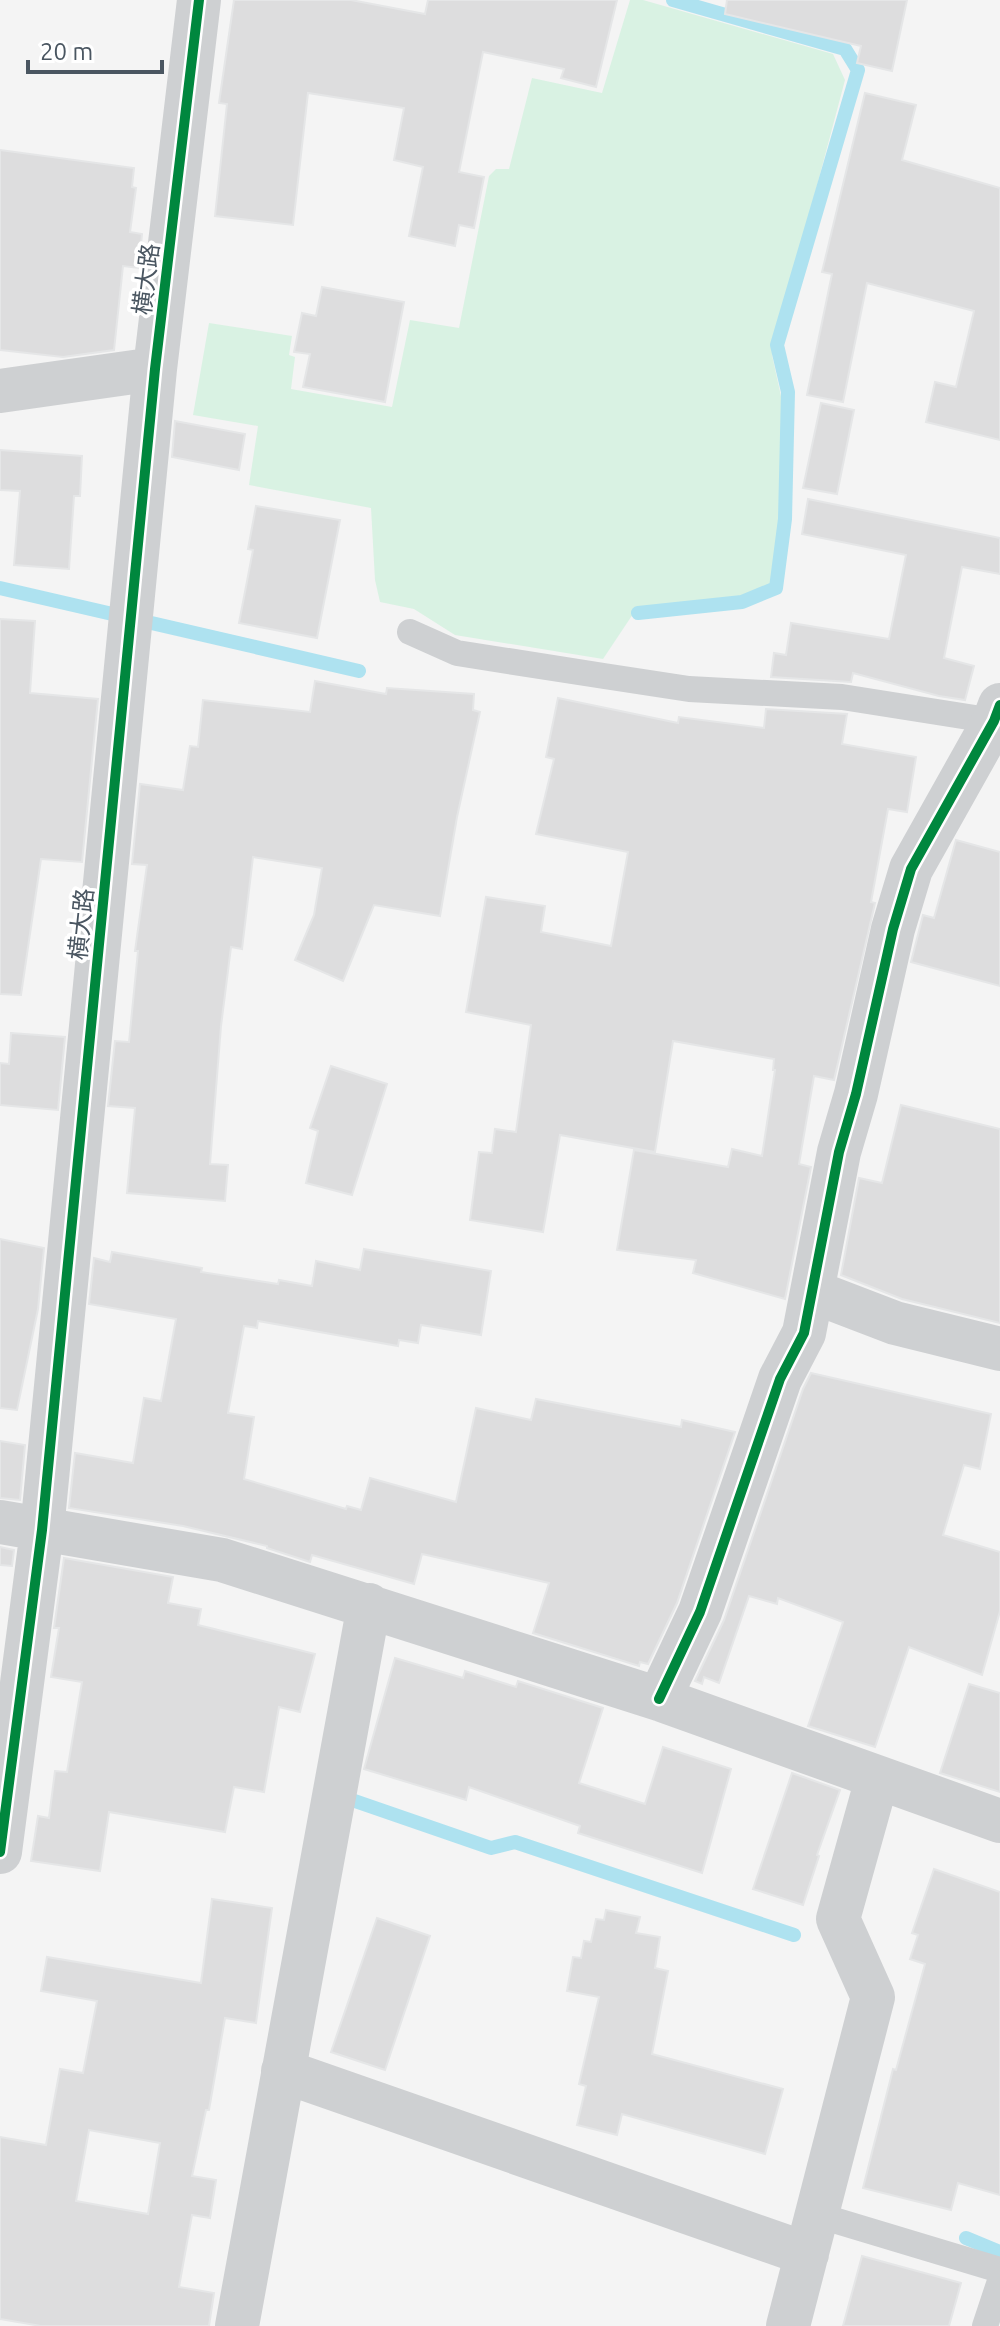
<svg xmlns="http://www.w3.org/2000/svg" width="1000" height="2326" viewBox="0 0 1000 2326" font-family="Ubuntu,'Noto Sans JP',sans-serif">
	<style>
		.green { fill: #d9f2e3 }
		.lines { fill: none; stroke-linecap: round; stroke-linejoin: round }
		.stream { stroke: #aee2f0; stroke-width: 14 }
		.building { fill: #ddddde; stroke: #e5e6e7; stroke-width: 2; fill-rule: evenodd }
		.service { stroke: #ced0d2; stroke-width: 26 }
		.minor { stroke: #ced0d2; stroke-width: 44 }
		.cycleway-casing { stroke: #fff; stroke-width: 15 }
		.cycleway { stroke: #00873e; stroke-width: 10 }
		.labels { text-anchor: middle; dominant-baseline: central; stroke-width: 7; stroke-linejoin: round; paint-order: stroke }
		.street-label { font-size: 24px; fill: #4a5661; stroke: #fff }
	</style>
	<rect width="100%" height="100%" fill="#f4f4f4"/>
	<!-- green -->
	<path class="green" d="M630,0h13l190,54 12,26 -73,275 12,55 -1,82 -12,90 -7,14 -129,15 -32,48 -148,-24 -41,-26 -34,-7 -5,-22 -4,-72 -122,-23 9,-59 -65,-11 16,-92 83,13 -3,19 6,2 -4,32 101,18 18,-87 49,8 30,-152 7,-7h13l23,-91 70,15z"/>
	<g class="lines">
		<!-- stream -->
		<path class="stream" d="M0,588l359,83
			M638,613l104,-11 34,-14 9,-69 3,-127 -11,-47 81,-275 -13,-21 -172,-49
			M349,1799l142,49 24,-6 279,93
			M966,2238l34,14"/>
	</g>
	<!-- building -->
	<path class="building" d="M234,0h117l74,14 3,-14h189l-21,87 -35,-9 3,-9 -81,-17 -24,120 25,5 -10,51 -15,-3 -4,21 -46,-10 14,-69 -29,-7 10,-52 -96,-15 -15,132 -78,-9 12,-112 -8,-1z
		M727,0h180l-15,71 -35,-8 4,-17 -136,-32z
		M865,93l51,12 -14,55 98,28v252l-74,-18 9,-40 21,5 18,-76 -107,-28 -24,119 -36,-7 25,-121 -10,-2z
		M0,150l134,18 -2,19 4,1 -6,44 12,2 -3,34 -16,-2 -9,84 -51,7 -63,-7z
		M322,287l82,15 -19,100 -82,-15 7,-33 -16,-2 8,-39 14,3z
		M821,403l33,7 -17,84 -34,-6z
		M175,421l70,13 -6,36 -67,-13z
		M0,450l82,6 -2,40h-6l-5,73 -55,-4 6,-74 -20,-1z
		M808,499l192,39v36l-38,-7 -18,91 30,8 -9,34 -26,-4 -86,-23 -2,9 -80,-5 3,-24 12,2 5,-32 98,16 17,-84 -104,-21z
		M256,506l84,14 -23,118 -78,-15 14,-73 -5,-1z
		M0,619l35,2 -5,72 68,6 -16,163 -41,-3 -20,136 -21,-1z
		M315,681l71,13 1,-6 87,6 -1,16 7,2 -23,105 -17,99 -66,-11 -31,76 -48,-21 19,-45 8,-47 -69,-11 -11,92 -11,-2 -10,79 -11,138 18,1 -3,36 -98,-8 8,-85 -27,-2 7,-65 14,1 9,-91h-3l12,-86 -15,-1 8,-80 43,6 7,-44 8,1 5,-47 107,12z
		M558,698l120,25 1,-6 85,11 2,-19 81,5 -5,30 74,13 -9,55 -19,-3 -17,93 4,1 -41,177 -20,-4 -15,88 12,3 -26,132 -92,-26 3,-13 -79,-10 17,-100 94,17 4,-18 30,7 13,-86h-2l1,-11 -101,-18 -18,111 -95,-17 -17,97 -73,-12 9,-68 13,1 3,-24 21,3 15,-107 -65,-13 20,-115 59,9 -4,26 70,14 17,-94 -92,-18 18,-75 -8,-2z
		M956,840l44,12v134l-89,-24 12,-47 11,3z
		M11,1033l54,4 -7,73 -58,-5v-42l9,1z
		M331,1066l56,18 -35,111 -46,-12 12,-52 -8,-3z
		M901,1105l99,24v194l-98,-24 -61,-24 18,-97 23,5z
		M0,1239l44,9 -6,61 -21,101 -17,-2z
		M364,1249l127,22 -10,64 -60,-10 -3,18 -19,-3 -1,6 -140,-25 -1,7 -13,-2 -16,87 26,4 -10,62 102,30 1,-3 14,4 9,-32 86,24 20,-94 55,12 5,-21 145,28 1,-7 53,12 -58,171 -29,61 -8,-2 -1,4 -106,-33 16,-50 -127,-29 -8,30 -102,-29 -2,7 -43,-14v-2l-84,-20 -114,-18 6,-55 58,10 11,-65 17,3 15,-82 -87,-15 5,-46 16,4 2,-10 90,16 -1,4 77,12 1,-4 33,6 4,-25 44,9z
		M811,1373l180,41 -11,55 -16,-4 -21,70 57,17v59l-18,64 -73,-28 -34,100 -67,-21 35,-104 -65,-24 -1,6 -28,-8 -30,87 -15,-6 -2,7 -7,-3 29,-61 79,-231z
		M0,1441l25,4 -5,55 -20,-2z
		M0,1547l14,3 -2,16 -12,-1z
		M64,1558l109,19 -5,26 33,6 -3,16 117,29 -15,58 -21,-5 -15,85 -30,-5 -9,45 -116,-20 -9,59 -69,-10 7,-45 11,2 6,-47 12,1 15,-90 -31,-5 8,-49h-5z
		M395,1658l68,20 2,-7 51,16 2,-6 85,27 -24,75 66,21 18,-57 68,22 -29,104 -124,-40 2,-7 -111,-39 -3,13 -102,-31z
		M969,1684l31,9v99l-60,-19z
		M792,1773l48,17 -23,65 2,1 -16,49 -50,-16z
		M934,1869l66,23v303l-42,-12 -7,27 -88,-22 30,-119 3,1 29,-106 -15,-5 8,-24 -6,-2z
		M212,1899l60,9 -16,115 -31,-5 -16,92h-3l-14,66 24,4 -6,38 -18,-3 -13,72 35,6 -5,33h-168l-41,-7v-182l46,8 14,-76 23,4 14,-72 -56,-10 6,-34 154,26zM89,2130l71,13 -12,71 -72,-13z
		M606,1910l34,7 -4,16 24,4 -5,31 13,3 -16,83 131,35 -18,65 -143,-40 -5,21 -40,-10 9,-39 -7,-2 20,-87 -32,-6 6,-34 8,1 3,-17 7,1 5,-23 8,1z
		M377,1918l53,18 -45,134 -54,-18z
		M862,2256l99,27 -12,43h-106z"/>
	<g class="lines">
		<!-- service -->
		<path class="service" d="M410,632l47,21 147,23 85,13 153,8 152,24
			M817,2215l183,55
			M985,2326l15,-45"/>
		<!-- minor -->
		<path class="minor" d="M0,391l155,-22
			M814,1292l81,31 105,26
			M0,1522l222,38 437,139 341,122
			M659,1699l41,-87 80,-233 24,-46 35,-181 17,-58 37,-165 18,-60 83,-148 6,-16
			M0,1852l42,-322 113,-1161 44,-369
			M283,2071l524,183
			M237,2326l132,-721
			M788,2326l85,-329 -35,-78 39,-140"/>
		<!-- cycleway casing -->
		<g class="cycleway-casing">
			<path id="cycleway" d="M659,1699l41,-87 80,-233 24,-46 35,-181 17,-58 37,-165 18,-60 83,-148 6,-16
				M0,1852l42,-322 113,-1161 44,-369"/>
		</g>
		<!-- cycleway -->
		<use href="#cycleway" class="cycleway"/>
	</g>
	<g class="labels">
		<!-- street labels -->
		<g class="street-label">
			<text transform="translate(146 279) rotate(-83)">横大路</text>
			<text transform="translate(81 924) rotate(-84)">横大路</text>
		</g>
	</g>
	<!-- scale -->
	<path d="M28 60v12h134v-12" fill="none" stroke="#4a5661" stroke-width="4"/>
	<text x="40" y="60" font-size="24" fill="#4a5661" stroke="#ffffff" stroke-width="6" paint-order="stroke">20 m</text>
</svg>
